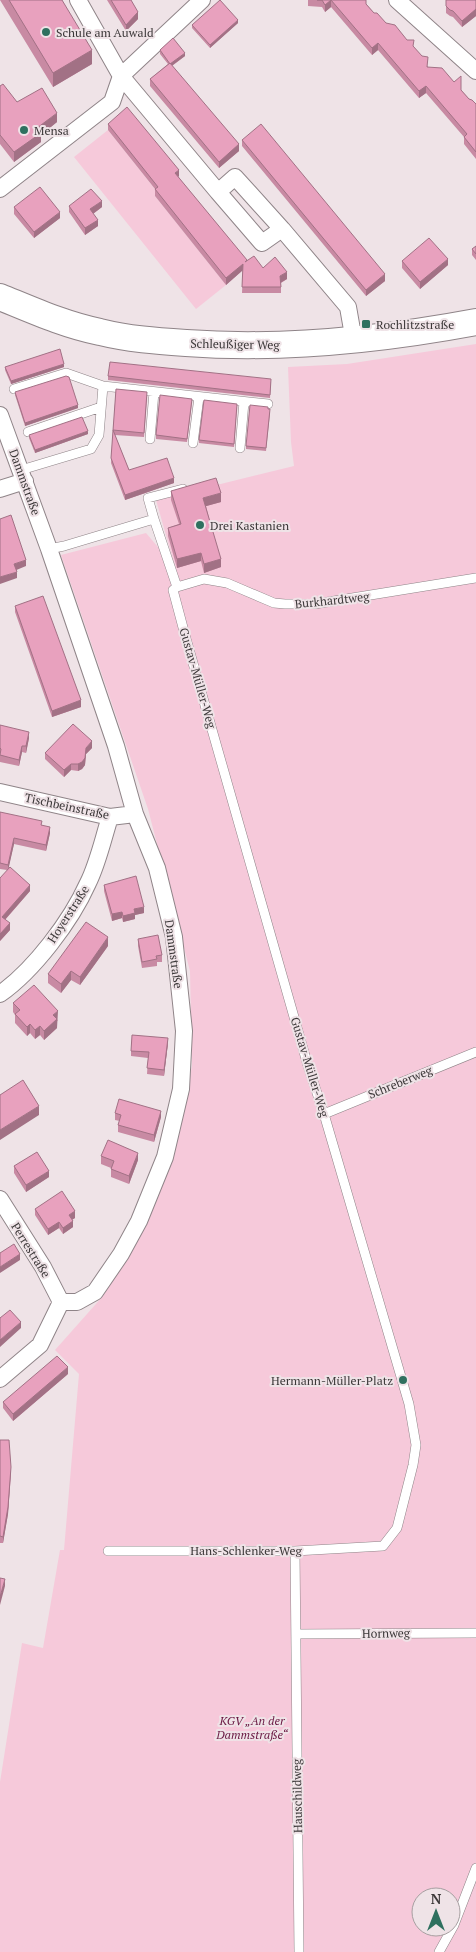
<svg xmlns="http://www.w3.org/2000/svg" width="476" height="1952" viewBox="0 0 476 1952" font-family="'PT Serif',serif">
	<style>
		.green { fill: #f6c9da; fill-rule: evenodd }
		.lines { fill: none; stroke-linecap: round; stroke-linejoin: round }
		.service-casing { stroke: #8f8488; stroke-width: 10 }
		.minor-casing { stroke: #8f8488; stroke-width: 18 }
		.primary-casing { stroke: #8f8488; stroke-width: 28 }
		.service { stroke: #fff; stroke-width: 9 }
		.minor { stroke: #fff; stroke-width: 16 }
		.primary { stroke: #fff; stroke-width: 26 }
		.wall { fill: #c88aa3 }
		.shaded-wall { fill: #a27185 }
		.building { fill: #e8a1be; stroke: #a27185 }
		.poi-dot { fill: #2f705f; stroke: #efe3e7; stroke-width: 2 }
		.labels { text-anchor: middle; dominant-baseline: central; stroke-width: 4; stroke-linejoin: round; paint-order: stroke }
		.poi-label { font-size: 12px; fill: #3c3839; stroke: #efe3e7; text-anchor: start }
		.street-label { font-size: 12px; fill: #3c3839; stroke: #efe3e7 }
		.park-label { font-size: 12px; font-style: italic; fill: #6a1943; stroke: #efe3e7 }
	</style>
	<rect width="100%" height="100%" fill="#efe3e7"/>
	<!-- green -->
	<path class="green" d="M108,130l50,63 -3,3 71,89 -30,24 -122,-152z
		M476,344v1608h-476v-170l22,-139 21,5 17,-98h4l15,-176 -24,-24 48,-54 49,-86 28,-82 12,-62 -2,-95 -42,-162 -87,-254 85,-22 29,34 -19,-67 138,-34 -3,-24 -3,-75 59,-3zM421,1897h30v30h-30z"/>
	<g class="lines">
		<!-- service casing -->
		<g class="service-casing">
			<path id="service" d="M14,389l52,-16 37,13
				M28,432l73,-25
				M150,439l4,-47
				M193,443l6,-46
				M240,448l4,-46
				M21,470l70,-21 8,-14 4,-49 165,18
				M154,519l-6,-21 35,-9
				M49,549l15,-3 90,-27 23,68 27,-8 23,4 47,20 11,1h30l161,-26
				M324,1114l152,-62
				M108,1551h187l88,-5 14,-18 16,-63 3,-20 -7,-41 -85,-290 -16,-48 -123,-431 -12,-45 4,-3
				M295,1551l4,401
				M296,1634l180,-1
				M439,1952l15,-27 22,-57"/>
		</g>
		<!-- minor casing -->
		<g class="minor-casing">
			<path id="minor" d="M78,0l43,76 97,116
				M397,0l79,71
				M0,189l112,-87 9,-26 81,-76
				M282,229l-20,14 -44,-51 17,-15 47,52 66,78 6,34
				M0,415l49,134 67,197 19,68 22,54 17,69 10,94 -3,58 -16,68 -26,64 -18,33 -26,38 -18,10h-16
				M0,489l25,-8
				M0,792l110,25 25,-3
				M0,994c34,-24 71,-73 88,-111 10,-20 15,-44 22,-66
				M0,1199l43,68 18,35
				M0,1379l40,-34 21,-43"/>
		</g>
		<!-- primary casing -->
		<g class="primary-casing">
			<path id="primary" d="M0,297c32,13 65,28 100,35 28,7 57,9 86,11 98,7 194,-3 290,-21"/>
		</g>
		<!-- service -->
		<use href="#service" class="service"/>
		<!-- minor -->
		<use href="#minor" class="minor"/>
		<!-- primary -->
		<use href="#primary" class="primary"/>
	</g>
	<!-- wall -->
	<path class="wall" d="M0,0h62l30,64 -39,23z
		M107,0h24l7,19 -12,12z
		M308,0h58v4l8,9 40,34 14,20 33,23 8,9 7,5v55l-12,-15v-7l-38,-44 -7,5 -41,-48 -6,5 -41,-48 -6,5 -3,-5 -14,-1z
		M446,0h30v16l-14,11 -9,-10 -3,-1 -4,-3z
		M238,23l-28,25 -18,-20v-3z
		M160,50l25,6 -13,10 67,85 -20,17 -69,-82v-7l18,-15 -8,-10z
		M0,86l17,16 40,20 -16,13v7l-27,20 -14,-18z
		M108,124l71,52 -1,1 69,84 40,18 -6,4v10h-39l1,-23 -17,15 -71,-89v-7l-47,-59z
		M242,140l143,141 -19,15 -124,-150z
		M69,206l33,1 -9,7 5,12 -13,9 -16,-23z
		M14,207l46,11 -26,20 -20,-24z
		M476,246v14l-4,-5v-6z
		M402,261l46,4 -28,24 -18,-21z
		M5,367h59l-53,17 -6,-14z
		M108,376l163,6 -1,16 -162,-18z
		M116,389l31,8 -3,40 -29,-2 14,35 45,13 -49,17 -14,-37z
		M15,392l63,16 -53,18 -10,-31z
		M192,402l-5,40 -31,-3v-4z
		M237,407l-3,40 -35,-4v-3z
		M268,409l2,4 -4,38 -20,-2v-3z
		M88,434l-53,19 -6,-15v-3z
		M171,491l50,11 -15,4 15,61 -17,6 -3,-12 -24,7 -9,-32v-8l11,-4 -8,-24z
		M15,606l66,101 -29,10 -37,-105z
		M0,725l29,13 -3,15 -4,-1 -3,14 -19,-4z
		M92,748l-6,6 -1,11 -3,4 -4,2 -7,-1 -7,7 -19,-18v-6z
		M0,812l42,13 8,8 -4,18 -32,-7 -6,25 22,22 -25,29 5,10 -10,11 7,-71 -7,-1z
		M104,885l40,28 -9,2v4l-12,3 -1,-4 -10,3 -8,-30z
		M138,939l24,16v7h-5v4l-15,2 -4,-22z
		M108,946l-28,39 -9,-5 -10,13 -13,-10v-9z
		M13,1003l45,17 -1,1v7l-13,12 -4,-5 -5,4 -5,-6 -3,3 -12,-13v-8l-2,-3z
		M168,1043l-4,33 -17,-2 1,-16 -17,-2v-5z
		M115,1113l46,4 -7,25 -36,-10v-7l2,-4 -5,-1z
		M101,1156l37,4 -9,24 -18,-7v-9l-10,-4z
		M14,1166l35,11 -23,15 -12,-19z
		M35,1209l40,9 -3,2 1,7 -10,7 -4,-6 -11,7 -13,-20z
		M68,1374l-55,47 -10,-13v-6z
		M0,1440l11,33 -3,41 -5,29h-3z"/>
	<!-- shaded-wall -->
	<path class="shaded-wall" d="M331,0v7l-6,5v-7z
		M476,9v7l-14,11v-6z
		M138,12v7l-12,12v-6z
		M238,20v3l-28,25v-3z
		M378,43v7l-6,5v-7z
		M92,50v14l-39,23v-14z
		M185,53v3l-15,11v-3z
		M426,86v7l-7,5v-7z
		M57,113v9l-16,13v7l-27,20v-10l23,-24z
		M239,144v7l-20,17v-6z
		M179,170v6l-4,3v-6z
		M102,201v6l-12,9v-7z
		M60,212v6l-26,20v-6z
		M98,220v6l-13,9v-7z
		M448,259v6l-28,24v-7z
		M243,264v6l-17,15v-7z
		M287,272v7l-7,4v-7z
		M385,274v7l-19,15v-6z
		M64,364v3l-53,17v-3z
		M78,405v3l-53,18v-3z
		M88,431v3l-53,19v-3z
		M174,478v5l-49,17v-5z
		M221,493v9l-18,5v-9z
		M201,553v8l-24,7v-9z
		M221,559v8l-17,6v-9z
		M26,560v6l-12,5v-7z
		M17,572v6l-17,6v-7z
		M81,700v7l-29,10v-6z
		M29,732v6l-3,15v-7z
		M92,741v7l-6,6 -1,11 -3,4 -4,2v-7l8,-16z
		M22,746v6l-3,14v-6z
		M71,764v6l-7,7v-7z
		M50,827v6l-4,18v-6z
		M14,838v6l-6,27v-6z
		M30,885v6l-28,32v-6z
		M144,907v6l-9,2v4l-12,3v-6l11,-7z
		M122,912v6l-10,3v-7z
		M10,923v7l-10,11v-7z
		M108,937v9l-28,39v-8z
		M71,971v9l-10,13v-9z
		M58,1011l-1,17 -13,12v-9l9,-16z
		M30,1024v9l-3,3v-9z
		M40,1026v9l-5,4v-9z
		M168,1038v5l-4,33v-6z
		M39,1106v9l-39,25v-10z
		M161,1111v6l-7,25v-7z
		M138,1153v7l-9,24v-8z
		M49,1171v6l-23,15v-7z
		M75,1211v7l-6,3v-6z
		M73,1221v6l-10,7v-6z
		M59,1222v6l-11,7v-6z
		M20,1254v6l-20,13v-6z
		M21,1322v6l-21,19v-7z
		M68,1367v7l-55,47v-7z
		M11,1467l-3,47 -5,29v-6z
		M5,1579v7l-5,19v-8z"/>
	<!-- building -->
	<path class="building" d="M9,0h53l30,50 -39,23z
		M111,0h20l7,12 -12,13z
		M220,0l18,20 -28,25 -18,-20z
		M317,0h14l-6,5 -3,-5z
		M331,0h35v4l8,9h3l9,10 9,2 12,15h7l-1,6 9,10 6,1 -1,10 15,1 12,14 7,-6v14l8,9 3,1 4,4v48l-12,-15 3,-3 -41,-48 -7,5 -41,-48 -6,5z
		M446,0h30v9l-14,12 -9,-10 -3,-1 -4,-4z
		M173,38l12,15 -15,11 -10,-14z
		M170,63l69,81 -20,18 -69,-83z
		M3,84l14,18 25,-14 15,25 -20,15 4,5 -27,19 -14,-17v-49z
		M127,107l52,63 -4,3 72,87 -2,2 9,-6 9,12 12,-11 12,15 -7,4 1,11h-39l1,-23 -17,14 -71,-89 3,-2 -50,-63z
		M261,124l124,150 -19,16 -124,-150z
		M40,187l20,25 -26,20 -20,-25z
		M91,189l11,12 -12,8 8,11 -13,8 -16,-22z
		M429,238l19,21 -28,23 -18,-21z
		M476,246v8l-4,-5z
		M60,349l4,15 -53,17 -6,-14z
		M110,362l161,17 -1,16 -162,-19z
		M66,376l3,1 9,28 -53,18 -10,-31z
		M116,389l31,3 -3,41 -31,-3 16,40 38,-12 7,20 -49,17 -14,-37z
		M160,395l32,4 -5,40 -31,-4z
		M204,400l33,4 -3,40 -35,-4z
		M250,405l18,2v2h2l-4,39 -20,-2z
		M82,417l6,14 -53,19 -6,-15z
		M216,478l5,15 -18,5 18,61 -17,5 -3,-11 -24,6 -9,-31 13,-4 -10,-33z
		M11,515l15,45 -12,4 3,8 -17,5v-58z
		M43,596l38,104 -29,11 -37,-105z
		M73,724l19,17 -6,7 -1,10 -3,4 -4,2h-7l-7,6 -19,-17z
		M0,725l29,7 -3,14h-4l-3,14 -19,-5 1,-6 -1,-1z
		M0,812l42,9 -1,4 9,2 -4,18 -32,-7 -6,27 -8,-2z
		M10,867l20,18 -28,32 8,6 -10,11v-56z
		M136,876l8,31 -10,2 1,4 -12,3 -1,-4 -10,2 -8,-29z
		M86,922l22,15 -28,40 -9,-6 -10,13 -13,-10z
		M158,935l4,20 -6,1 1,3 -15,3 -4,-23z
		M34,985l24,26 -5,4 4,4 -13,12 -4,-5 -5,4 -5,-6 -3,3 -12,-13 5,-4 -7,-7z
		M132,1035l36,3 -4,32 -17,-2 2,-16 -18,-1z
		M23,1080l16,26 -39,24v-35z
		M119,1099l42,12 -7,24 -36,-10 3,-10 -6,-2z
		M108,1140l30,13 -9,23 -18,-7 3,-8 -13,-5z
		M37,1152l12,19 -23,14 -12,-19z
		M62,1191l13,20 -6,4 4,6 -10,7 -4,-6 -11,7 -13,-20z
		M14,1244l6,10 -20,13v-14z
		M10,1310l11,12 -21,18v-22z
		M57,1356l11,11 -55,47 -10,-12z
		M0,1440h9l2,27 -3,40 -5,30 -3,-1z
		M0,1578l5,1 -5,18z"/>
	<!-- markers -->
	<g class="poi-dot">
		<circle cx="46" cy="32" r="5"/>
		<circle cx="24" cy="130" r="5"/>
		<rect x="361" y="319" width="10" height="10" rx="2.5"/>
		<circle cx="200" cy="525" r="5"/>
		<circle cx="403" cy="1380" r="5"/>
	</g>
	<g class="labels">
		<!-- poi labels -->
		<g class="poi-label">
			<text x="56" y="32">Schule am Auwald</text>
			<text x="34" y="130">Mensa</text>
			<text x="376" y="324">Rochlitzstraße</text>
			<text x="210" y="525">Drei Kastanien</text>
			<text x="393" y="1380" text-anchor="end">Hermann-Müller-Platz</text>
		</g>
		<!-- street labels -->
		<g class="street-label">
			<text transform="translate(235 344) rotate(1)">Schleußiger Weg</text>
			<text transform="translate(25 482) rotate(70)">Dammstraße</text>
			<text transform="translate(332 600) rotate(-6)">Burkhardtweg</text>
			<text transform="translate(198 678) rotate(74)">Gustav-Müller-Weg</text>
			<text transform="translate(67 806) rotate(12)">Tischbeinstraße</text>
			<text transform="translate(68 914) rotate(-57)">Hoyerstraße</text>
			<text transform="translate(174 954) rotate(82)">Dammstraße</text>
			<text transform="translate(310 1067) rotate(73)">Gustav-Müller-Weg</text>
			<text transform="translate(400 1082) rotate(-22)">Schreberweg</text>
			<text transform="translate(31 1250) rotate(58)">Perrestraße</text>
			<text x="246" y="1550">Hans-Schlenker-Weg</text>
			<text transform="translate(386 1633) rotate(-1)">Hornweg</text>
			<text transform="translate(297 1796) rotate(-91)">Hauschildweg</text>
		</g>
		<!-- park labels -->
		<g class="park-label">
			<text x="252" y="1720">KGV „An der<tspan x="252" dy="14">Dammstraße“</tspan></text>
		</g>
	</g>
	<!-- north arrow -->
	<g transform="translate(436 1912)"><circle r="24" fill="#efe3e7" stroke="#a79fa1"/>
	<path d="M0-4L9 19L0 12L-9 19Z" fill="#2f705f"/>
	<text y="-8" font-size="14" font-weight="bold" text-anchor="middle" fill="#3c3839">N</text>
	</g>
</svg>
